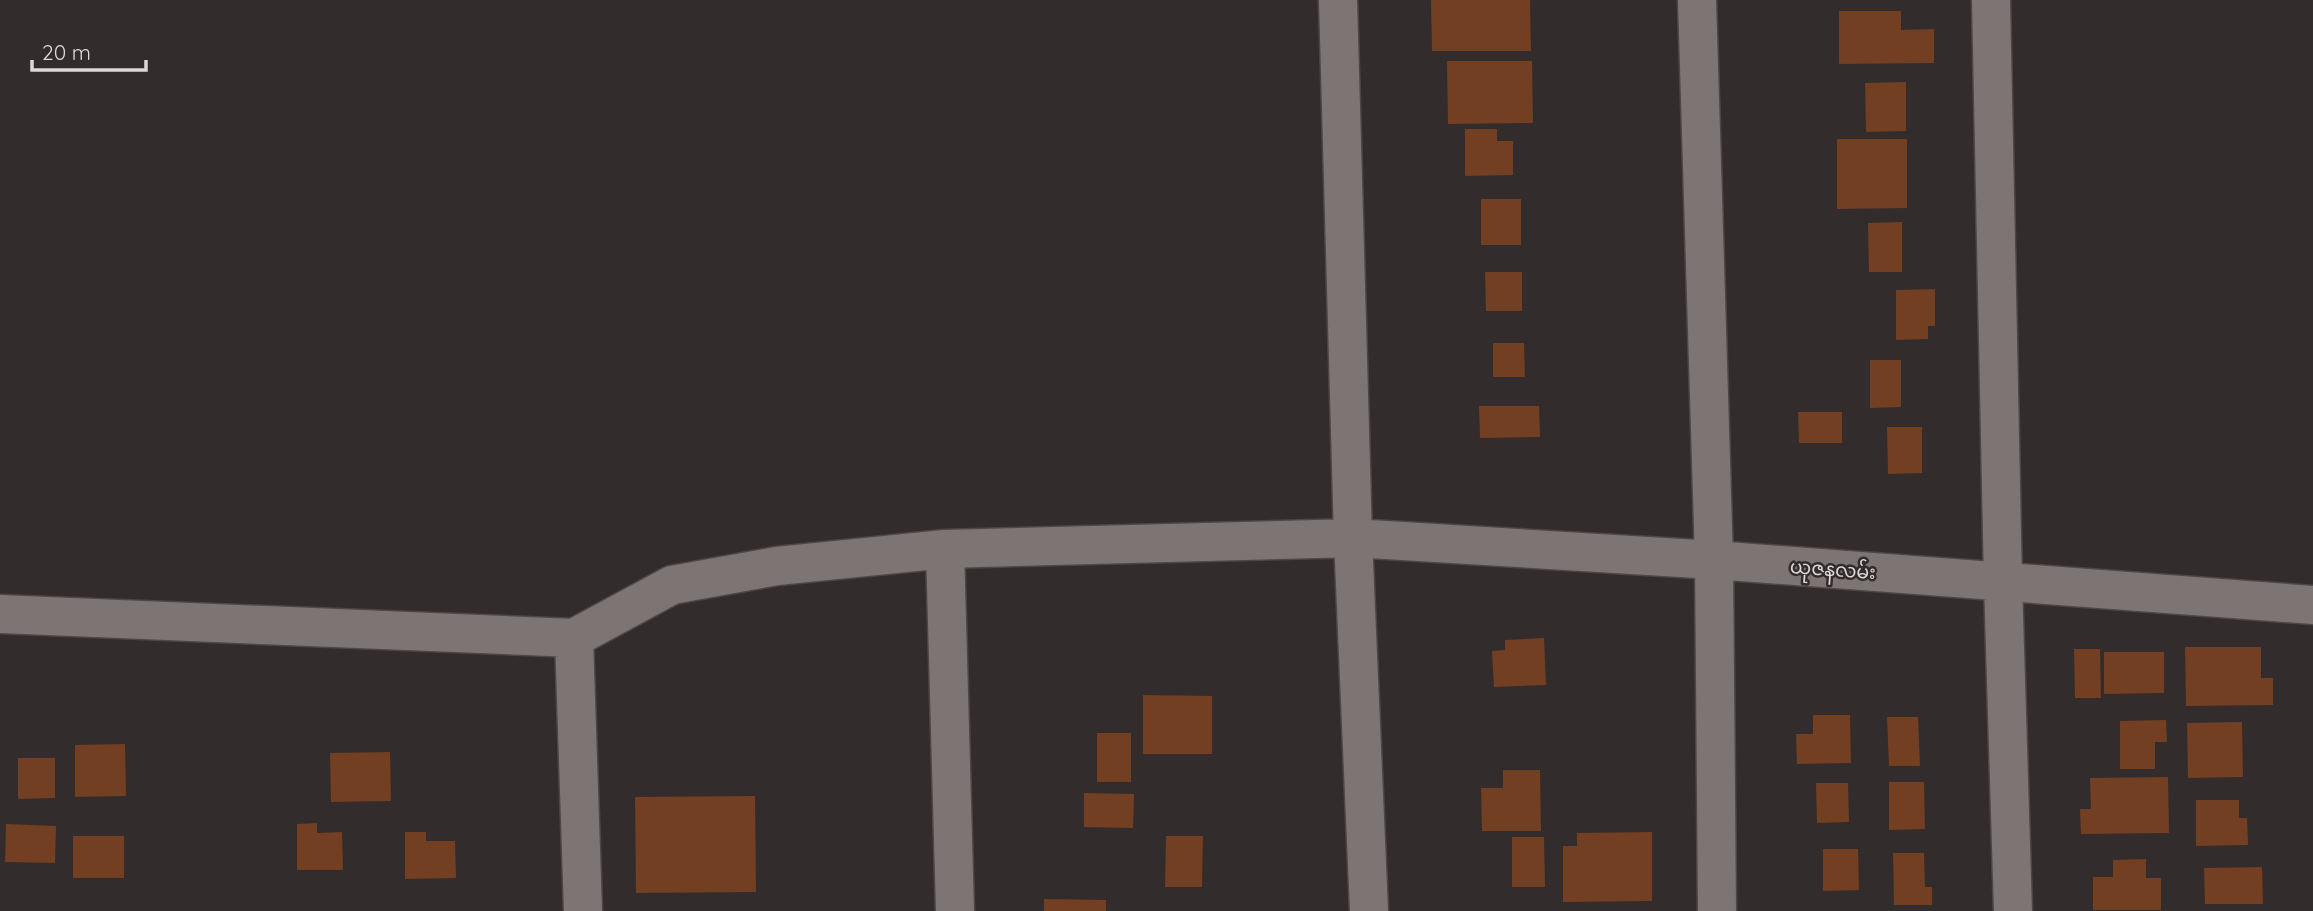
<svg xmlns="http://www.w3.org/2000/svg" width="2313" height="911" viewBox="0 0 2313 911" font-family="Quicksand,'Noto Sans Myanmar',sans-serif">
	<style>
		.building { fill: #723f22 }
		.lines { fill: none; stroke-linecap: round; stroke-linejoin: round }
		.minor-casing { stroke: #4d4747; stroke-width: 41 }
		.minor { stroke: #7d7574; stroke-width: 38 }
		.labels { text-anchor: middle; dominant-baseline: central; stroke-width: 5; stroke-linejoin: round; paint-order: stroke }
		.street-label { font-size: 19px; fill: #ded9d9; stroke: #332c2c }
	</style>
	<rect width="100%" height="100%" fill="#332c2c"/>
	<!-- building -->
	<path class="building" d="M1431,0h99l1,51h-99z
		M1839,11h62v19l33,-1v34l-95,1z
		M1447,61h85l1,62 -85,1z
		M1906,82v49l-40,1 -1,-49z
		M1465,129h32v12h16v34l-48,1z
		M1837,139h70v69l-70,1z
		M1481,199h40v46h-40z
		M1902,222v50h-33l-1,-49z
		M1485,272h37v39h-36z
		M1935,289v37h-7v13l-32,1v-50z
		M1493,343h31l1,34h-32z
		M1870,360h31v47l-31,1z
		M1479,406h60l1,31 -60,1z
		M1798,412h44v31h-43z
		M1887,427h35v46l-34,1z
		M1544,638l2,47 -52,2 -2,-36 13,-1v-10z
		M2185,647h76v31h12v27l-87,1z
		M2074,649h26l1,49h-26z
		M2104,652h60v41l-60,1z
		M1143,695l69,1v58h-69z
		M1813,715h37l1,48 -54,1 -1,-30h17z
		M1887,717h31l2,49h-31z
		M2166,720l1,22h-12v27h-35v-48z
		M2242,722l1,55 -55,1 -1,-55z
		M1097,733h34v49h-34z
		M125,744l1,52 -51,1v-52z
		M390,752l1,49 -60,1 -1,-49z
		M18,758h37v40l-37,1z
		M1503,770h37l1,61h-59l-1,-43h22z
		M2168,777l1,56 -88,1 -1,-25h11l-1,-31z
		M1889,782h35l1,47 -36,1z
		M1816,783h32l1,39 -32,1z
		M1084,793l50,1 -1,34 -49,-1z
		M755,796l1,96 -120,1 -1,-96z
		M2196,800h43v18h8l1,27 -52,1z
		M317,823v10l25,-1 1,38h-46v-46z
		M6,824l50,2 -1,37 -50,-1z
		M405,832h21v9h29l1,37 -51,1z
		M1652,832v69l-89,1v-56h14v-13z
		M73,836h51v42h-51z
		M1166,836h37l-1,51h-37z
		M1512,837h32l1,50h-33z
		M1823,849h35l1,41 -36,1z
		M1893,853h31l1,34h7v18h-38z
		M2146,859v19h15v32h-68v-33h20v-17z
		M2262,867l1,37h-58l-1,-36z
		M1044,899l62,1v11h-62z"/>
	<g class="lines">
		<!-- minor casing -->
		<g class="minor-casing">
			<path id="minor" d="M1338,0l15,538 16,373
				M1697,0l17,560 3,351
				M1991,0l12,582 10,329
				M945,549l10,362
				M0,614l574,24 98,-53 105,-19 168,-17 408,-11 361,22 599,45
				M574,638l9,273"/>
		</g>
		<!-- minor -->
		<use href="#minor" class="minor"/>
	</g>
	<g class="labels">
		<!-- street labels -->
		<g class="street-label">
			<text transform="translate(1833 569) rotate(4)">ယုဇနလမ်း</text>
		</g>
	</g>
	<!-- scale -->
	<path d="M32 60v10h114v-10" fill="none" stroke="#ded9d9" stroke-width="3.5"/>
	<text x="42" y="60" font-size="21" fill="#ded9d9" stroke="#332c2c" stroke-width="5" paint-order="stroke">20 m</text>
</svg>
